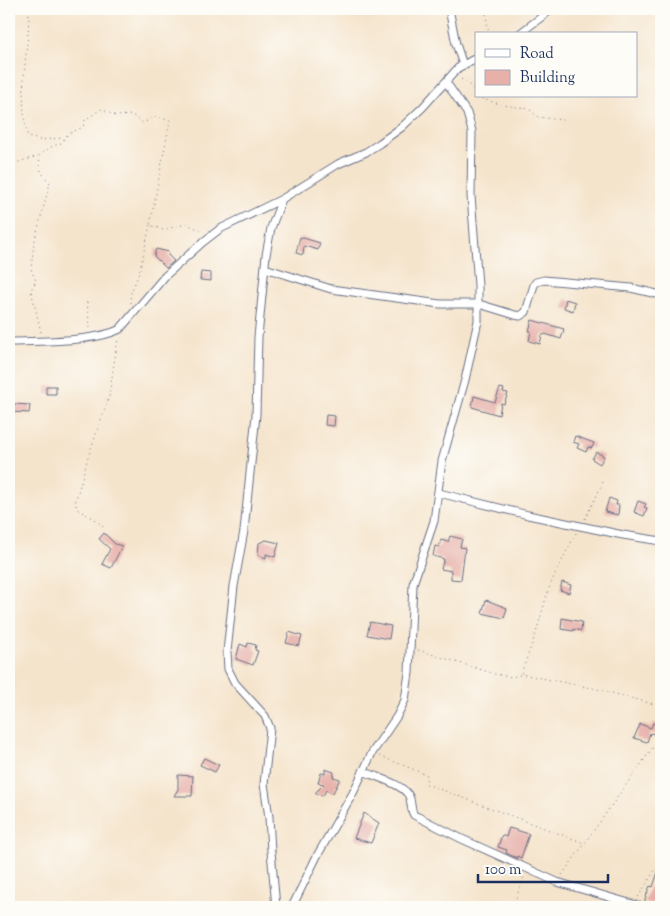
<svg xmlns="http://www.w3.org/2000/svg" width="670" height="916" viewBox="0 0 670 916" font-family="'Sorts Mill Goudy',serif">
	<style>
		.building { fill: #e7b1aa }
		.lines { fill: none; stroke-linecap: round; stroke-linejoin: round }
		.minor-casing { stroke: #676e84; stroke-width: 9 }
		.path { stroke: #676e84; stroke-width: 1; stroke-dasharray: 1 4; stroke-linecap: butt }
		.minor { stroke: #fff; stroke-width: 7 }
	</style>
	<rect width="100%" height="100%" fill="#fdfcf7"/>
	<filter id="ink" filterUnits="userSpaceOnUse"><feTurbulence type="fractalNoise" baseFrequency=".02" numOctaves="2"/><feDisplacementMap in="SourceGraphic" scale="10" xChannelSelector="R" yChannelSelector="G"/><feConvolveMatrix kernelMatrix="1 2 1 2 8 2 1 2 1" color-interpolation-filters="sRGB"/></filter>
	<filter id="wash" filterUnits="userSpaceOnUse"><feTurbulence type="fractalNoise" baseFrequency=".0096" numOctaves="4" result="noise"/><feDisplacementMap in="SourceGraphic" scale="20" xChannelSelector="R" yChannelSelector="G"/><feGaussianBlur stdDeviation="1.12" result="paint"/><feColorMatrix in="noise" values="0 0 0 0 0 0 0 0 0 0 0 0 0 0 0 0 0 1.4 0 .05"/><feComposite in="paint" operator="in"/></filter>
	<g filter="url(#wash)">
		<rect width="100%" height="100%" fill="#f5e4cc"/>
		<g id="blocks">
			<!-- building -->
			<path class="building" d="M300,237l20,6 -2,7 -14,-4 -1,9 -7,-2z
				M156,249l13,3 -1,3 6,6 -8,7 -12,-12z
				M201,272l10,1v8l-11,-1z
				M566,299l9,3 -2,9 -9,-3z
				M532,320l32,9 -3,10 -16,-5 -1,1h-2l-2,9 -11,-3 2,-10h-2z
				M46,386h10v8h-10z
				M500,388l4,1 -1,3 5,1 -4,11 -3,-1 -2,12 -27,-8 2,-11 21,6z
				M13,404l17,1 -1,8 -17,-1z
				M326,415l9,1 -1,10 -9,-1z
				M575,436l19,7 -2,5 -4,-1 -2,5 -9,-4 2,-4 -6,-2z
				M596,452l8,4 -4,8 -8,-5z
				M609,498l8,3 -1,4h3l-1,10 -13,-3z
				M638,501l8,3 -2,3 3,1 -3,8 -10,-4z
				M104,533l11,11 7,2 -11,22 -9,-4 8,-15 -11,-10z
				M450,536l12,3 -2,8 5,1 -4,32 -10,-1v-8l-10,-2 3,-10 -11,-3 2,-10 4,1 2,-7 7,2z
				M266,540l13,3 -4,14 -9,-3v4l-8,-3 1,-12z
				M562,582l9,3 -2,8 -9,-3z
				M486,600l21,8 -3,10 -22,-5z
				M562,618l20,4 -1,9 -7,-2 -1,2 -12,-2z
				M370,622l21,4 -2,13 -22,-4z
				M289,632l13,4 -3,10 -13,-3z
				M248,643l8,2 -1,5 3,1 -5,14 -17,-6 4,-15 7,3z
				M653,723l7,1 -2,11 -8,-2 -3,9 -13,-4 6,-14 11,4z
				M204,758l15,7 -4,7 -15,-7z
				M325,769l9,3 -1,5 7,2 -7,14 -7,-3 -3,6 -8,-3 9,-9 -6,-1 3,-10 4,1z
				M178,775l15,1 -1,20h-18l4,-7z
				M364,813l15,10 -8,20 -17,-5z
				M509,828l20,6 -8,24 -4,-2v2l-11,-5 1,-3 -9,-3 4,-12 4,2z
				M660,866l1,39 -5,-1v1l-11,-3v-2l4,-12 1,-2 3,1z"/>
		</g>
	</g>
	<g filter="url(#ink)">
		<use href="#blocks" fill-opacity="0" stroke="#676e84" stroke-width="1"/>
		<g class="lines">
			<!-- minor casing -->
			<g class="minor-casing">
				<path id="minor" d="M449,9l7,35 7,21
					M519,34l33,-25
					M265,268l66,21 109,15h39l36,11 5,1 6,-4 8,-27 2,-3 8,-2 87,8 30,7
					M9,342c29,-1 87,0 111,-13l45,-53 38,-34 17,-13 62,-30 56,-35 28,-12 14,-9 22,-16 21,-20 35,-39 18,-10
					M439,493l89,22 95,20 38,6
					M363,771c13,6 40,13 46,25 3,6 1,13 5,19l48,24 95,43 86,25
					M276,907l-5,-56 -2,-34 -5,-33 6,-56 -5,-12 -30,-33 -7,-14 -1,-17 7,-66 10,-55 12,-116 2,-78 8,-82 5,-27 11,-29
					M292,907l25,-51 36,-63 19,-40 25,-37 8,-16 4,-27 4,-89 21,-63 8,-60 23,-81 13,-59v-36l-7,-89 1,-65 -5,-18 -21,-31"/>
			</g>
			<!-- path -->
			<path class="path" d="M29,9c0,42 -12,86 -1,128l12,3 24,-2
				M485,9l4,25
				M461,79l11,8 4,6
				M478,96l1,2 24,7 26,4 9,8 25,3
				M9,165l29,-9
				M87,302l3,27
				M131,303l-1,-8 9,-22 11,-48
				M41,332l-10,-42 5,-9 -5,-12 3,-26 16,-60 -9,-11 -2,-16 10,-8 12,-5 7,-9 15,-7 2,-7 16,-11 15,7 16,-1 11,8 12,-6 15,3 -20,105 13,5 23,-6 17,7
				M585,519l18,-37
				M103,527l-8,-8 -17,-9 -3,-7 13,-46 21,-60 9,-59
				M576,533l-21,41 -7,17 -12,42 -15,41 76,15 64,17
				M418,650l77,24 16,3 9,-2
				M380,756l47,19 -1,9 158,59
				M562,875l99,-139
				M638,897l23,-36
				M513,907l11,-31"/>
			<!-- minor -->
			<use href="#minor" class="minor"/>
		</g>
	</g>
	<!-- margin -->
	<rect width="670" height="916" fill="none" stroke="#fdfcf7" stroke-width="30"/>
	<!-- legend -->
	<rect x="475" y="32" width="162" height="65" fill="#fdfcf7" stroke="#a3aaba"/>
	<rect x="485" y="49" width="25" height="8" fill="#ffffff" stroke="#a3aaba"/>
	<text x="520" y="58" font-size="15" fill="#1b2f5e">Road</text>
	<rect x="485" y="70" width="25" height="15" fill="#e7b1aa" stroke="#a3aaba"/>
	<text x="520" y="82" font-size="15" fill="#1b2f5e">Building</text>
	<!-- scale -->
	<path d="M478 874v8h130v-8" fill="none" stroke="#1b2f5e" stroke-width="2.5"/>
	<text x="485" y="874" font-size="15" fill="#1b2f5e" stroke="#fdfcf7" stroke-width="4" paint-order="stroke">100 m</text>
</svg>
